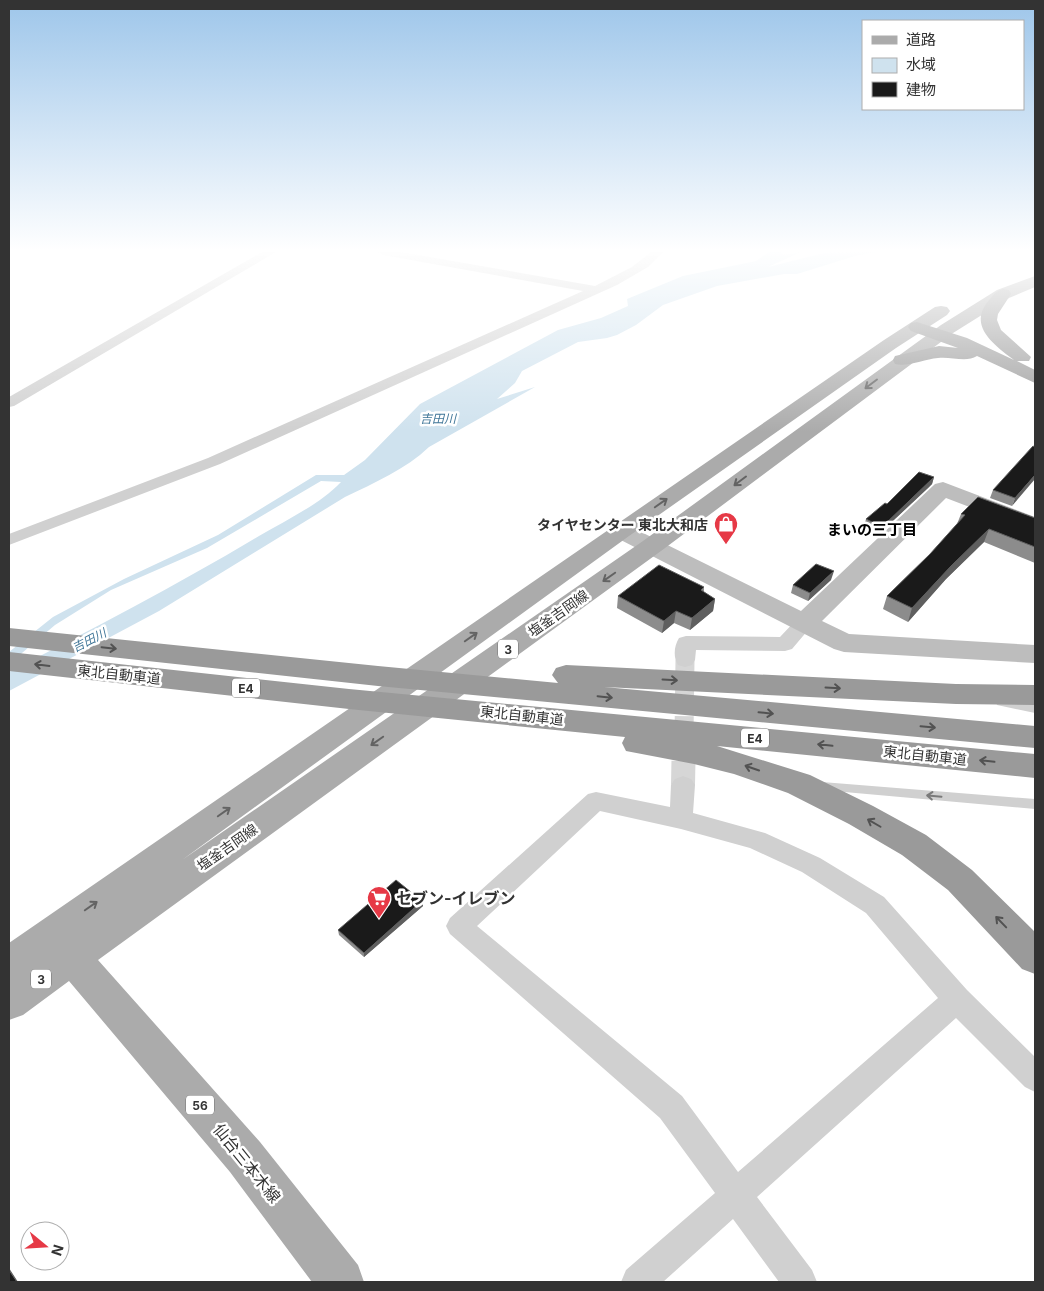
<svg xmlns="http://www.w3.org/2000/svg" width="1044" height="1291" viewBox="0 0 1044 1291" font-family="Inter,'Noto Sans JP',sans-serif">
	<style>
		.water { fill: #cfe2ee }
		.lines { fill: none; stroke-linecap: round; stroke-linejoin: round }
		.street-tunnel-far1 { stroke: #d6d6d6; stroke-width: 19; stroke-dasharray: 19 10; stroke-linecap: butt }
		.street-tunnel { stroke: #d6d6d6; stroke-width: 24; stroke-dasharray: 24 12; stroke-linecap: butt }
		.lane { fill: #d0d0d0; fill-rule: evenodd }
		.street { fill: #d0d0d0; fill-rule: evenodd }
		.secondary { fill: #bdbdbd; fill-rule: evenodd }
		.primary { fill: #ababab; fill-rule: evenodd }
		.highway { fill: #9a9a9a; fill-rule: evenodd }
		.wall { fill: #8c8c8c }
		.shaded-wall { fill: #5f5f5f }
		.building { fill: #1a1a1a; stroke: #5f5f5f }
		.oneway { stroke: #636363 }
		.oneway2 { stroke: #525252 }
		.oneway3 { stroke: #7a7a7a }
		.labels { text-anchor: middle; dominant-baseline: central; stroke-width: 5; stroke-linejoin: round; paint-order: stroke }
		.far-water-label { font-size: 12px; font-style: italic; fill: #3f7597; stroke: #fff }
		.shield { fill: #fff; stroke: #707070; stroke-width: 1 }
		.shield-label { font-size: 12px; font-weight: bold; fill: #333 }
		.poi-label { font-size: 14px; font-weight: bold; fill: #333; stroke: #fff; text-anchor: end }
		.street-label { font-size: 14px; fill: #333; stroke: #fff }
		.neighbourhood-label { font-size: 15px; font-weight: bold; fill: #000; stroke: #fff }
		.near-poi-label { font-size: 16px; font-weight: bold; fill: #333; stroke: #fff; text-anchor: start }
		.near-street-label { font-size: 16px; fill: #333; stroke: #fff }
	</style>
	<rect width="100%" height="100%" fill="#fff"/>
	<!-- water -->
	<path class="water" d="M769,252h12l2,3 18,-3 -33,15 56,-14 51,-1 -20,4 -58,18h-13l-67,12 -54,19 -27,20 -19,10 -10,3 -29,4 -56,29 -7,12 -18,16 38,-12 -106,60c-23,22 -55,36 -84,50l-186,114 -150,80v-19c84,-43 168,-87 250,-136 27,-16 60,-31 82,-54l-20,-1 -114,67 -96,42 -56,35 -46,39v-12l44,-35 71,-38 94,-44 98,-60h28l21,-15 55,-56 138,-74 43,-12 27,-12 -1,-7 56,-23 73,-15z"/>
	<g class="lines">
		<!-- street-tunnel-far1 -->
		<path class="street-tunnel-far1" d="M684,735l1,-75"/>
		<!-- street-tunnel -->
		<path class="street-tunnel" d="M683,785l1,-51"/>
		<!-- lane -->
		<path class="lane" d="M1001,698l34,7v8l-38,-8 -1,-3 1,-3z
			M822,782l213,17v10l-213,-19 -4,-1 -2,-3 2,-3z"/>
		<!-- street -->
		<path class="street" d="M262,252h14l-262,154 -5,1v-10z
			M378,252h23l194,34 37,-19 19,-15h12l-15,15 -31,18 -397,179 -211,81v-11l199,-76 375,-167 -200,-36z
			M804,617l7,2 3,4 -22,26 -7,2 -89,-1 -1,10 -3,5 -7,2 -7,-2c-5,-8 -4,-19 1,-27l7,-2 94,1 17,-18z
			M683,776l8,3 4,6 -2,28 72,20 55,25 64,39 83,93 68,67v35l-10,-5 -69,-69 -199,179 55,73 5,12h-38l-46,-63 -70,63h-42l5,-12 89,-77 -55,-75 -210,-184 -4,-8 4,-8 138,-124 8,-2 74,15 1,-22 4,-6zM600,811l81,18 69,19 52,24 64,41 72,85 -200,174 -56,-76 -205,-170z"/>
		<!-- secondary -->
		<path class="secondary" d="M943,482l92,35v15l-89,-34 -124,123 27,13 186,11v18l-191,-11 -10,-3 -221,-113 -4,-5 4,-5 8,-2 8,2 172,85 134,-127z"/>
		<!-- primary -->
		<path class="primary" d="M1035,276v11l-26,11 -56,35 -292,218 -563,409 162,182 98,123 6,17h-52l-82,-110 -161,-191 -46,34 -14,5v-77l875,-603 51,-33 6,-1 6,1 3,4 -3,4 -51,33 -267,188 -447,324 461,-319 298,-216 56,-35z"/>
		<!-- highway -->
		<path class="highway" d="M1003,289l6,1 2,4 -13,20 -1,6 4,10 30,27 -2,4h-12l18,9v13l-58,-27c-11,7 -27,0 -39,2 -14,1 -29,9 -43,6l-2,-4 2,-4 44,-10 19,2 -47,-17 -3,-4 3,-4 6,-1 50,16 47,22c-17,-13 -45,-32 -28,-56 5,-6 9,-13 17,-15z
			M9,628l369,38 180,17 -6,-8 4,-7 10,-3 390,19 79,1v20l-79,-1 -352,-17 431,39v22l-657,-62 -369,-40z
			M9,652l340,37 686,65v24l-318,-32 93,29 63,31 53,29 46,35 63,62v42l-13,-5 -74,-79 -46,-35 -53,-31 -61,-31 -54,-19 -40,-10 -68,-13 -4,-8 3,-6 -276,-28 -340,-38z"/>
	</g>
	<!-- wall -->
	<path class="wall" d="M1035,447l-23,59 -22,-8 3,-8z
		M934,477l-2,7 -4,4 -48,45 -16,-7 2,-7z
		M961,514l74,4v45l-51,-21 -38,37 -38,43 -25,-13 4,-13 43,-42 27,-30z
		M831,580l-23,21 -17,-8 2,-8z
		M704,587v5l11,7 -2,12 -23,19 -16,-7 -12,10 -45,-25 1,-12z
		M422,901l1,5 -59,51 -25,-22 -1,-5z"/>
	<!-- shaded-wall -->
	<path class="shaded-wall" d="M1035,475v4l-23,27 3,-8z
		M934,477l-2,7 -4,4 -48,45 2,-6z
		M989,529l-5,13 -38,37 -38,43 4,-14 39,-42z
		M834,571l-3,9 -23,21 2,-8z
		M715,599l-2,12 -23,19 2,-12z
		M676,611l-2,12 -12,10 2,-12z
		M422,901l1,5 -59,51v-4z
		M9,1268l9,14h-1l-8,-12z"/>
	<!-- building -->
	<path class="building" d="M1033,446l2,1v28l-20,23 -22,-8z
		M919,472l15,5 -52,50 -16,-8 19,-16 2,1z
		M978,497l57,21v29l-46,-18 -38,37 -39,42 -25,-12 43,-42 35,-39 -4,-1z
		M816,564l18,7 -24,22 -17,-8z
		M659,565l45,22 -3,3 14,9 -23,19 -16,-7 -12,10 -46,-25z
		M396,880l26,21 -58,52 -26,-23z
		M9,1270l8,12h-8z"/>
	<!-- one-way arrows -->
	<defs><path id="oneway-shaft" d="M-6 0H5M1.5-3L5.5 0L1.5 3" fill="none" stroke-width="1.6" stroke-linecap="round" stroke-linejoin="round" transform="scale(1.25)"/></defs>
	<g class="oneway">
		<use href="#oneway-shaft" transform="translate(871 384) rotate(143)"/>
		<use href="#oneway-shaft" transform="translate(740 481) rotate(143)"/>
		<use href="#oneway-shaft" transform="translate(661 503) rotate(-35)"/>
		<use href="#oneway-shaft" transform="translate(609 577) rotate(145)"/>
		<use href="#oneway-shaft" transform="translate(471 637) rotate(-35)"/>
		<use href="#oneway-shaft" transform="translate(377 741) rotate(145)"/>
		<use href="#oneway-shaft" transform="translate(224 812) rotate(-35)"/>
		<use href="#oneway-shaft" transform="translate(91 906) rotate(-35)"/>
	</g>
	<g class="oneway2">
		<use href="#oneway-shaft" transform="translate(109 648) rotate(6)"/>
		<use href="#oneway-shaft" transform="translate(42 665) rotate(-173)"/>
		<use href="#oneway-shaft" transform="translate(670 680) rotate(3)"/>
		<use href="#oneway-shaft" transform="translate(833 688) rotate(3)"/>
		<use href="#oneway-shaft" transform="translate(605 697) rotate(6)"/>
		<use href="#oneway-shaft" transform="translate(766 713) rotate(6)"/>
		<use href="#oneway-shaft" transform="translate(928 727) rotate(5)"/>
		<use href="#oneway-shaft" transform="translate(825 745) rotate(-174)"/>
		<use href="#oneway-shaft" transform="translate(987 761) rotate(-174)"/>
		<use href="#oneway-shaft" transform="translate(752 768) rotate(-161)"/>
		<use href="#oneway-shaft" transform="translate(874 823) rotate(-150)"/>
		<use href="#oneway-shaft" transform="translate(1001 922) rotate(-134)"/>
	</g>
	<use class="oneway3" href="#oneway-shaft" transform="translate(934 796) rotate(-175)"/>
	<!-- sky -->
	<linearGradient id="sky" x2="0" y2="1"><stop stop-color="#9ec6ea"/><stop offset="0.58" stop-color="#fff"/><stop offset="1" stop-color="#fff" stop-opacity="0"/></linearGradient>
	<rect width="1044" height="432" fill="url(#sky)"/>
	<!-- icons -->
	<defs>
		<g id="shop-pin" transform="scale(1.25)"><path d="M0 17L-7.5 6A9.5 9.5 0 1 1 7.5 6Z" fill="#e63946" stroke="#fff"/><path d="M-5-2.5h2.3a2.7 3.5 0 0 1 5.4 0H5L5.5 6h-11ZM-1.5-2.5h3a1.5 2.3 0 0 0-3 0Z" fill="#fff"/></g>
		<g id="supermarket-pin" transform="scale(1.25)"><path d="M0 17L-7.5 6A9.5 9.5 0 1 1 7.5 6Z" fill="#e63946" stroke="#fff"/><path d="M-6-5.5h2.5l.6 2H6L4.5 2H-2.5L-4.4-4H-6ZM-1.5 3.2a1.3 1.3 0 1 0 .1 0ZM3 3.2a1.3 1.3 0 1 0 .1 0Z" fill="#fff"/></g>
	</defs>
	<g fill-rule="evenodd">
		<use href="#shop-pin" x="726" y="524"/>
		<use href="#supermarket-pin" x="379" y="898"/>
	</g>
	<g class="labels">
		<!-- far-water labels -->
		<g class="far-water-label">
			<text x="438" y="418">吉田川</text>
			<text transform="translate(89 640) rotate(-27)">吉田川</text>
		</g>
		<!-- shield labels -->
		<g class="shield">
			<rect x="498" y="639.5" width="20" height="19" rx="4"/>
			<rect x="232" y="678.5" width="28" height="19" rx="4"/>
			<rect x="741" y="728.5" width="28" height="19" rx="4"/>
			<rect x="31" y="969.5" width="20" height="19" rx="4"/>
			<rect x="186" y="1095.5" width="28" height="19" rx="4"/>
		</g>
		<g class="shield-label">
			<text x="508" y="649">3</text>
			<text x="246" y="688">E4</text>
			<text x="755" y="738">E4</text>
			<text x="41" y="979">3</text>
			<text x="200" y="1105">56</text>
		</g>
		<!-- poi labels -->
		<g class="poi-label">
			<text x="708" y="524">タイヤセンター 東北大和店</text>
		</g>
		<!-- street labels -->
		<g class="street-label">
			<text transform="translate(558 613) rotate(-35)">塩釜吉岡線</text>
			<text transform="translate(119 674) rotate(6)">東北自動車道</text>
			<text transform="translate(522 715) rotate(6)">東北自動車道</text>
			<text transform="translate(925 755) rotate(6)">東北自動車道</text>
			<text transform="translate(227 847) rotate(-35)">塩釜吉岡線</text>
		</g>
		<!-- neighbourhood labels -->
		<g class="neighbourhood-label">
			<text x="872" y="529">まいの三丁目</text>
		</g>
		<!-- near-poi labels -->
		<g class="near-poi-label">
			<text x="396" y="898">セブン-イレブン</text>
		</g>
		<!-- near-street labels -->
		<g class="near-street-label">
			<text transform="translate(247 1163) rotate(51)">仙台三本木線</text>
		</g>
	</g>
	<!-- border -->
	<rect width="1044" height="1291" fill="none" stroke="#333333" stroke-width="20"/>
	<!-- legend -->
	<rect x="862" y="20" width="162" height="90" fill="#ffffff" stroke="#adadad"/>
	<rect x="872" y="36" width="25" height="8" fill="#ababab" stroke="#adadad"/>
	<text x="906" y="45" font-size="15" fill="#333333">道路</text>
	<rect x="872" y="58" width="25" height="15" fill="#cfe2ee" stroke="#adadad"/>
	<text x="906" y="70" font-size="15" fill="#333333">水域</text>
	<rect x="872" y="82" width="25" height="15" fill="#1a1a1a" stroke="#adadad"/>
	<text x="906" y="95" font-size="15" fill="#333333">建物</text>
	<!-- north arrow -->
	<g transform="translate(45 1246) rotate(108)"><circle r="24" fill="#ffffff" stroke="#adadad"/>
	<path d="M0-4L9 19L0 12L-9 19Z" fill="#e63946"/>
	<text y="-8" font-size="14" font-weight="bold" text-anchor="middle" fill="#333333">N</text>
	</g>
</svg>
